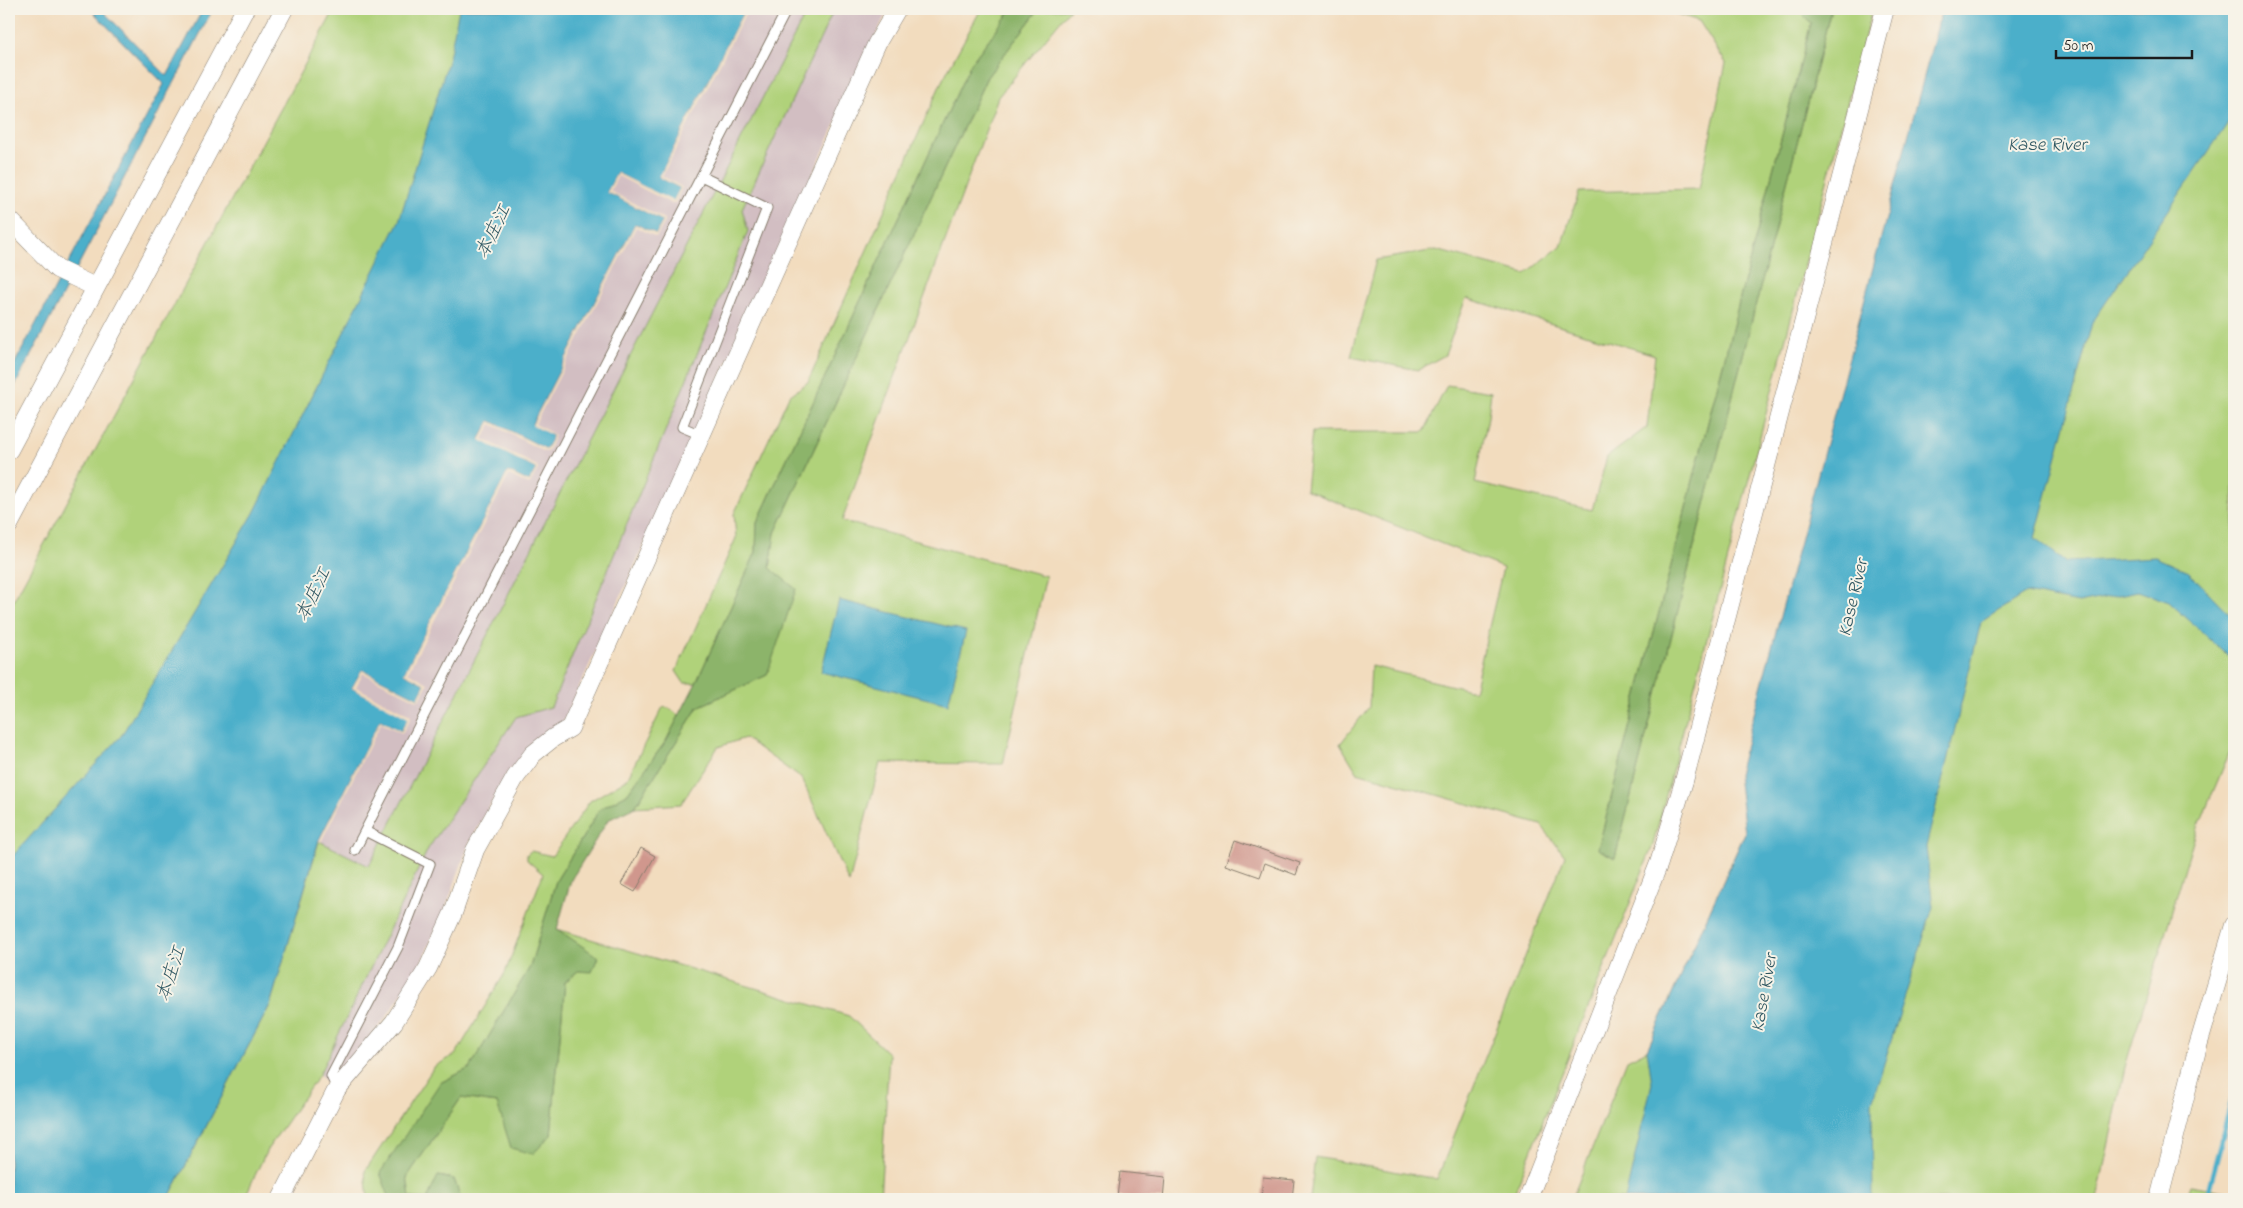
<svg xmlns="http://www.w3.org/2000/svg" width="2243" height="1208" viewBox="0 0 2243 1208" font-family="'Indie Flower','Klee One',sans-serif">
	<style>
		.industrial { fill: #d2bec2 }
		.green { fill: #b0d27a; stroke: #66774b }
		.forest { fill: #8cb46a; stroke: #546843 }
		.water { fill: #4bafca; stroke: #346673 }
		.pier { fill: #f2dcbe }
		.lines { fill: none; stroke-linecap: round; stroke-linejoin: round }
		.stream { stroke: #4bafca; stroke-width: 5.5 }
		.building { fill: #d0978d }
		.service-casing { stroke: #877c6d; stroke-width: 11 }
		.minor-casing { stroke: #877c6d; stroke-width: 19 }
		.service { stroke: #fff; stroke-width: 9 }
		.minor { stroke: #fff; stroke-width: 18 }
		.labels { text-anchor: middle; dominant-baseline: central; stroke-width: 4; stroke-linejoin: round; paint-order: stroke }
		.water-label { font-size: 19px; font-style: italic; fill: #2f5762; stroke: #f7f3e8 }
	</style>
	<rect width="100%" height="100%" fill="#f7f3e8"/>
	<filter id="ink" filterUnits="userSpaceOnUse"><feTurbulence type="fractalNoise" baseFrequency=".02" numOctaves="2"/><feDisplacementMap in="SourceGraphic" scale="10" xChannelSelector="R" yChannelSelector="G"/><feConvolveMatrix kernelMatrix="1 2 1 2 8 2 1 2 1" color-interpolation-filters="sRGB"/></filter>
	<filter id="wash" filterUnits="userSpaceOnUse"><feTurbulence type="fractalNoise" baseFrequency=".0096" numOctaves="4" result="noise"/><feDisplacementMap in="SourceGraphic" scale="20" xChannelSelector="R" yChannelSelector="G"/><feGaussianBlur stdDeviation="1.12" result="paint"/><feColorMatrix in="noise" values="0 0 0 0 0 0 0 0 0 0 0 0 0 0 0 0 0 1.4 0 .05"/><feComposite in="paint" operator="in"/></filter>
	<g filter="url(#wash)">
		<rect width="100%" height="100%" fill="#f2dcbe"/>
		<!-- industrial -->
		<path class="industrial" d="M578,9h310l-326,716 -36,26 -19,23 -39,72 -23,64 -25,55 -34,53 -56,67 -11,-10 -214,-98z"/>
		<!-- green -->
		<path class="green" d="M335,9h164l-315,715 -175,184v-299z
			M808,9h26l-92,200 6,22 -197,476 -35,10 -88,132 -109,226 -52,75 -23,49h-76l102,-194 49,-164 50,25z
			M981,9h31l-41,54 -214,460 -1,29 -60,131h-12l-8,-12 60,-133 -2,-24 55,-118 19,-14 134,-301z
			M1039,9h31l-72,88 -156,424 204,55 -43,188 -123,-1 -31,120 -47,-104 -57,-41 -27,9 -37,57 -46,3 63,-100 69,-32 3,-107 5,-35 212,-456z
			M1661,9h136l14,14 -213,826 17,9 216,-849h41l-219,836 -141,354h-202l5,-42 122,22 128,-323 -24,-31 -184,-53 -17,-28 29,-37 2,-41 103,25 29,-123 -197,-78 6,-58h112l23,-47 44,7 -3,25 -13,66 117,27 15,-53 40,-30 8,-72 -189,-57 -21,57 -27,15 -67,-13 25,-97 60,-10 89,24 36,-28 18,-54 120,-3 27,-126 -27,-42z
			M2234,9v733l-39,93 -70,232 -28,132h-301l185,-676z
			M663,707l8,2 8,7 -13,25 -39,53 -27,15 -44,72 -26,86 -60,101 -30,15 -50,116h-22l-3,-28 69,-104 22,-13 49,-81 38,-99 -16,-14v-6l4,-3 21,5 38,-55 37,-22z
			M1745,833l-92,366h-81l55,-139 20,-10z
			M557,929l292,87 40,38 -9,145h-419l-7,-20 -15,-3 -12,23 -17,-1 -3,-21 54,-79 36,5 54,32 14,-153 13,-11z
			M2191,1185l43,8v6h-48z"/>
		<!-- forest -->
		<path class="forest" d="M1012,9h27l-52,68 -212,456 -5,35 26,21 -29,86 -69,32 -63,100 -27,13 -37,60 -14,49 41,28 -6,15 -14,-1 -13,11 -14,153 -18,19 -22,-6 -14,-45 -36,-5 -54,79 3,21 5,1h-25l-10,-26 60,-90 30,-15 60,-101 26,-86 44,-72 27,-15 39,-53 30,-58 60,-131 1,-29 214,-460z
			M1797,9h34l-216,849 -17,-9 213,-826z
			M438,1176l16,3 7,20h-34z"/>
		<!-- water -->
		<path class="water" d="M90,9h11l66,67 36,-67h10l-204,388v-23l155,-290z
			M459,9h286l-86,168 21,11 -7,14 -56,-29 -10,19 56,29 -7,13 -21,-10 -103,200 21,12 -7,13 -56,-28 -10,18 56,30 -7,13 -21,-10 -104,201 21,11 -7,14 -56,-28 -10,18 57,29 -8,14 -21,-11 -61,120 -49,165 -102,194h-159v-339l112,-124 133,-223 145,-292 50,-163z
			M1942,9h292v105l-142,209 -57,215 31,24 89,-5 34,15 45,47v42l-65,-59 -31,-11 -59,12 -53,-10 -45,29 -55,225 7,60 -61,195 1,97h-248l27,-116 -5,-33 98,-217 -7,-59z
			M839,600l127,31 -18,73 -127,-32z"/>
		<!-- pier -->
		<path class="pier" d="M745,9h3l-86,167 20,11 -7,16 -3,1 -54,-28 -8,15 54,28 1,3 -9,15 -20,-10 -101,197 20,11 -7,16 -3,1 -54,-28 -8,15 54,27 1,3 -9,16 -20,-10 -101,197 20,11 -8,16 -3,1 -54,-27 -7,14 54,28 1,3 -9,15 -21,-10 -60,119 -2,-1 61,-121 21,11 7,-13 -56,-30 10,-18 56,28 7,-14 -21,-11 104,-201 21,10 7,-13 -56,-29 10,-19 56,28 7,-13 -21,-11 103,-201 21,10 7,-13 -56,-29 10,-19 56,28 7,-13 -21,-11z"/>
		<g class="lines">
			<!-- stream -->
			<path class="stream" d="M2209,1188l25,-95"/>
		</g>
		<g id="blocks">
			<!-- building -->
			<path class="building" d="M1235,840l65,23 -4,12 -31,-12 -5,14 -34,-12z
				M641,848l14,8 -20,36 -14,-8z
				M1120,1172l45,5 -2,22 -46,-2z
				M1263,1177l31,3 -2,19h-31z"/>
		</g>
	</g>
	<g filter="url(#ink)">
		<use href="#blocks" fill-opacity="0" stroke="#877c6d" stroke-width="1"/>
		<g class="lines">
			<!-- service casing -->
			<g class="service-casing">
				<path id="service" d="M694,432l-12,-5 85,-219 -66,-32
					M355,850l432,-841
					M337,1089l-6,-13 67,-129 32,-83 -65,-33"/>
			</g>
			<!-- minor casing -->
			<g class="minor-casing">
				<path id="minor" d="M9,219l48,50 38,18
					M9,450l236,-441
					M9,525l275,-516
					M281,1199l56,-110 57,-67 34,-54 25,-55 22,-63 40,-72 18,-24 20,-16 17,-10 307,-685 20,-34
					M1528,1199l131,-336 25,-82 201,-772
					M2159,1199l39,-153 36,-121"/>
			</g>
			<!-- service -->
			<use href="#service" class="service"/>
			<!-- minor -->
			<use href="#minor" class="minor"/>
		</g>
	</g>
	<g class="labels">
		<!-- water labels -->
		<g class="water-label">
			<text x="2047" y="145">Kase River</text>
			<text transform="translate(494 232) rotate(-64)">本庄江</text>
			<text transform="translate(314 595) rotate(-64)">本庄江</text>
			<text transform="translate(1854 598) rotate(-77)">Kase River</text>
			<text transform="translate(172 974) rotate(-72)">本庄江</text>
			<text transform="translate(1765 993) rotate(-80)">Kase River</text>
		</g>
	</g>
	<!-- margin -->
	<rect width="2243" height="1208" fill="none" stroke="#f7f3e8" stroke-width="30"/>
	<!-- scale -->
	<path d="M2056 50v8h136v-8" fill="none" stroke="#1c1c1c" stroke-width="2.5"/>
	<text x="2063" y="50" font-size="15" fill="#1c1c1c" stroke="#f7f3e8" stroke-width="4" paint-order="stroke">50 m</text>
</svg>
